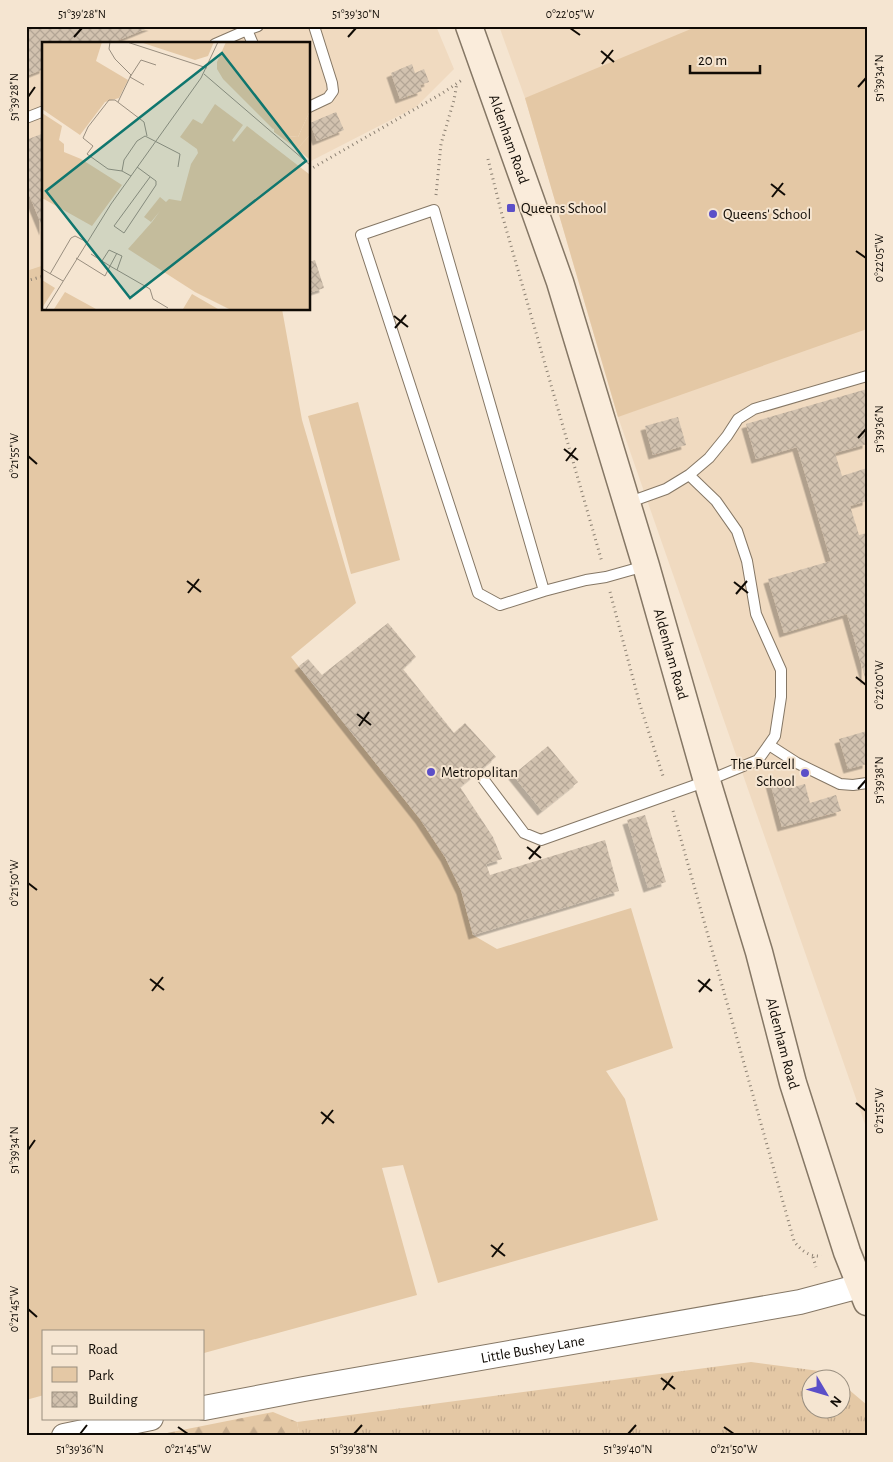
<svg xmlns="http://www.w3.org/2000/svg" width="893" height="1462" viewBox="0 0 893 1462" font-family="'Alegreya Sans',sans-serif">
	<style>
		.built { fill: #f0dac0 }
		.grass { fill: url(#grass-tufts) }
		.forest { fill: url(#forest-firs) }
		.green { fill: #e4c8a5 }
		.building { fill: url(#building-cross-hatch); filter: url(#shadow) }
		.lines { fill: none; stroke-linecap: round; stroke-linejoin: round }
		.service-casing { stroke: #857765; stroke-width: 12 }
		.tertiary-casing { stroke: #857765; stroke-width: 26 }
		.secondary-casing { stroke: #857765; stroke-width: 29 }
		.path { stroke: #8c8173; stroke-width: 3; stroke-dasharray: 1 4; stroke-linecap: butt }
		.service { stroke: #fff; stroke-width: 10 }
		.tertiary { stroke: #fff; stroke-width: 24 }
		.secondary { stroke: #faecdb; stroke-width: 26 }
		.ticks { fill: none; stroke: #100b05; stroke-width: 2 }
		.poi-dot { fill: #5b4fc8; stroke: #f5e5d1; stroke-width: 2 }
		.labels { text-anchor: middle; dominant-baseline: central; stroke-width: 4; stroke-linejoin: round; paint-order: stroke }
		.street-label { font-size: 15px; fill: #100b05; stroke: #f5e5d1 }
		.poi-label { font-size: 15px; fill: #100b05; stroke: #f5e5d1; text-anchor: start }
		.inset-road { fill: none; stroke: #998e7f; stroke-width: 1 }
		.view { fill: #0f766e; fill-opacity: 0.15; stroke: #0f766e; stroke-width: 2.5 }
		.inset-edge { fill: none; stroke: #100b05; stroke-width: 2.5 }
		.neatline { fill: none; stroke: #100b05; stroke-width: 2 }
		.ticks-label { font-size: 12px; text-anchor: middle; fill: #100b05 }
	</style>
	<defs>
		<pattern id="grass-tufts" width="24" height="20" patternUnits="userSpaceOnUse" patternTransform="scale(1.25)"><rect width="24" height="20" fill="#e4c8a5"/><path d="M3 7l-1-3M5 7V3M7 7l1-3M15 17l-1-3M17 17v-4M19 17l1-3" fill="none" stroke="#c3aa8d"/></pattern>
		<pattern id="forest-firs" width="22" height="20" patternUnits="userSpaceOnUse" patternTransform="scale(1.25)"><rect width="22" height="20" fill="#e4c8a5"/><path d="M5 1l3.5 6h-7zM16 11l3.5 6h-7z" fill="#c3aa8d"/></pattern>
		<pattern id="building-cross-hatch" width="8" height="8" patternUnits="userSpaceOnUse" patternTransform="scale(1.25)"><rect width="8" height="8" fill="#d2c2af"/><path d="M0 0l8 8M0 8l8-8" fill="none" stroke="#b3a595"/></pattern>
		<filter id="shadow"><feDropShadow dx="-4.5" dy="4.5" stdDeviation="0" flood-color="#0004"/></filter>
	</defs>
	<rect width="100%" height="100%" fill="#f5e5d1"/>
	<!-- built -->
	<path class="built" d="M26,26h410l18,43 -38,38 -107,55v-118h-265v221l-18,6z
		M499,26h368v1104l-249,-713 -93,-319z"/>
	<!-- grass -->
	<path class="grass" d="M751,1362l76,10 9,7 -26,1v30h30l1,-27 26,22v31h-569l1,-3 -2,-11z"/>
	<!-- forest -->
	<path class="forest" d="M273,1412l24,10 2,11 -1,3h-146z"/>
	<!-- green -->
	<path class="green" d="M698,26h169v303l-249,88 -93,-319z
		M44,265v44h238l20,111 54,183 -65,54 129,162 25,38 16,33 12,45 24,14 134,-41 42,140 -67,23 19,28 33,121 -220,63 -35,-118 -21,3 35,127 -213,58v-22h-160v64l-18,5v-1129z
		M358,402l42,158 -49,14 -43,-158z"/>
	<!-- building -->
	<path class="building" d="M26,26h127l-44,18h-65v25l-18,7z
		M412,64l3,9 9,-4 5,13 -9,3 2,6 -22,8 -9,-26z
		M336,112l8,18 -27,11 -7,-18z
		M44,133v98l-18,-44v-47z
		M315,260l9,28 -15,5v-31z
		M867,389v55l-32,9 7,23 25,-8v33l-17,5 9,29 8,-2 -1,148 -19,-67 -63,19 -16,-54 63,-18 -34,-114 -41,12 -10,-35z
		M678,417l8,28 -33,10 -8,-29z
		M388,623l28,34 -13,12 51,64 11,-10 31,34 -36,30 33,50 9,22 -16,5 4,11 115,-35 14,51 -146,44 -12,-45 -16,-33 -25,-38 -121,-153 9,-7 14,16z
		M867,731v33l-19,5 -9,-30z
		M548,746l30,36 -36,29 -29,-36z
		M787,778l3,10 15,-4 5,19 26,-8 5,16 -59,16 -12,-45z
		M645,815l21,67 -18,6 -21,-68z"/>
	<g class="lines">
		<!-- service casing -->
		<g class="service-casing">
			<path id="service" d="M215,44l32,-14 -1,-4
				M253,44l-6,-14 11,-4
				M309,107l19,-9 5,-7 -1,-8 -18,-57
				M26,118l18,-7
				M689,475l20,-17 18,-22 11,-17 16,-10 113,-33
				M544,591l-110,-381 -73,25 117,358 22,12 44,-14 42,-11 20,-3 39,-11
				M769,745l28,18 43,21 13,1 14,-2
				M481,776l43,57 17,7 166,-59 51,-21 17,-24 6,-39v-27l-25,-56 -9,-53 -10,-30 -21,-30 -27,-26 -23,14 -39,14"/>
		</g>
		<!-- tertiary casing -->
		<g class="tertiary-casing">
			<g id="tertiary">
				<path id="s1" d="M204,1408l100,-19 496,-87 60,-16"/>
				<path d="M64,1436l87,-18"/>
			</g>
		</g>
		<!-- secondary casing -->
		<g class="secondary-casing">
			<g id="secondary">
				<path id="s2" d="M469,26l91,256 86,284 61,215 52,171 34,131 54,169 20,50"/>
			</g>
		</g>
		<!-- path -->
		<path class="path" d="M488,159l13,52 101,351
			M309,170l132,-76 21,-14
			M436,195l5,-51 13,-44 3,-17
			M26,281l18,-5
			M610,592l30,113 24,74
			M673,811l121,430c7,10 16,16 28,15
			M813,1257l3,10"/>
		<!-- service -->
		<use href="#service" class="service"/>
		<!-- tertiary -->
		<use href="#tertiary" class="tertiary"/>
		<!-- secondary -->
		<use href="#secondary" class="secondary"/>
	</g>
	<!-- ticks -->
	<path class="ticks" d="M570,28l10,7M74,37l8,-9M348,37l8,-9M601,51l13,11M602,64l11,-14M858,87l8,-9M28,97l7,-10M771,184l14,11M772,197l11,-14M856,251l10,7M394,316l14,11M395,328l11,-13M858,438l8,-9M564,449l14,11M28,456l9,8M566,461l10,-13M187,581l14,11M734,582l14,11M188,593l11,-14M736,594l11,-13M856,677l10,8M357,714l14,11M359,726l10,-14M858,789l8,-9M527,847l14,11M529,859l11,-13M28,883l9,7M150,979l14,11M698,980l14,11M152,991l11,-14M699,992l11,-13M856,1103l10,8M321,1112l13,11M322,1124l11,-14M28,1150l7,-10M491,1245l14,11M492,1257l11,-14M28,1309l9,8M661,1378l14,11M663,1390l10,-14M178,1427l10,7M724,1427l10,7M80,1434l7,-9M354,1434l8,-9M628,1434l8,-9"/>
	<!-- markers -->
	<g class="poi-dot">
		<rect x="506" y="203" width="10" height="10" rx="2.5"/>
		<circle cx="713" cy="214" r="5"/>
		<circle cx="431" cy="772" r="5"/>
		<circle cx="805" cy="773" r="5"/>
	</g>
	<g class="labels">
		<!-- street labels -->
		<g class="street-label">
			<text stroke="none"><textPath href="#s2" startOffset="120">Aldenham Road</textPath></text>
			<text stroke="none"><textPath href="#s2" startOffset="660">Aldenham Road</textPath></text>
			<text stroke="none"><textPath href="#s2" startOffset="1065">Aldenham Road</textPath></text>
			<text stroke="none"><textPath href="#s1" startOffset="334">Little Bushey Lane</textPath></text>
		</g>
		<!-- poi labels -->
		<g class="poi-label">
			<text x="521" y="208">Queens School</text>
			<text x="723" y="214">Queens' School</text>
			<text x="795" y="764" text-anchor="end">The Purcell<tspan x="795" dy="17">School</tspan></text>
			<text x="441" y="772">Metropolitan</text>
		</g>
	</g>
	<!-- overview -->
	<g transform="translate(42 42)">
		<rect width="268" height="268" fill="#f5e5d1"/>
		<path d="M184,0h83v71l-11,24 -10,-1 -9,-9 -6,2 -50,-50 -6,-10v-7z" fill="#e4c8a5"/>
		<path d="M98,0h74l-6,14 -13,4zM267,71v23l-12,13 -23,-17v-5h5l9,9 10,1z" fill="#e4c8a5"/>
		<path d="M0,0h60l-6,19 32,19 -9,18 -14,4 -25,33 -38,-26zM173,62l28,21 -11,15 2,2 13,-16 62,48v135h-80l-34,-17 -67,-43 24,-27 8,-11 -9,11 -7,-5 16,-20 6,5 3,-3 12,2 10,-37 7,-11 -1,-4 -17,-12 13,-18 9,5zM0,71l20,13 -3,14 5,4v8l17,7 41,26 -30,41 -50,-28zM267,94l1,23h-1l-12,-10zM0,238l13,8 -13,20zM23,250l31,17h-42zM150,252l26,15h-35z" fill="#e4c8a5"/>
		<path class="inset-road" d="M68,0l-1,7 6,10 16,16 -13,27M85,0l80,26M162,32l106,91M102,43l-14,-8 11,-17 15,5M95,125l19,14v4l-32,48 -10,-7 36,-49M80,129l-14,-2 -21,-15 6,-8 -10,-8 5,-11 21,-27h6l29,22 3,14M89,134l-9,-5 2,-11 13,-19 8,-5 35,18 -2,13M49,212l19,12 7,-13M34,216l29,18 5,-10 40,23 3,10 15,9M60,219l7,-11 13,6 -5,14M0,227l21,12M8,232l21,-36 4,-2 12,6M4,267l65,-105 90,-126 17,-36"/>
		<path class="view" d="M180,11l84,108 -176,137 -84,-107z"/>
		<rect width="268" height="268" class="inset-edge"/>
	</g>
	<!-- border -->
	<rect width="893" height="1462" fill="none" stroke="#f5e5d1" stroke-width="55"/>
	<!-- legend -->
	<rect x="42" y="1330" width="162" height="90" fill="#f5e5d1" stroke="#998e7f"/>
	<rect x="52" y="1346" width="25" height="8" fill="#faecdb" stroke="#998e7f"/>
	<text x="88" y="1354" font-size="15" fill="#100b05">Road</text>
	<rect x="52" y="1367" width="25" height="15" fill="#e4c8a5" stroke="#998e7f"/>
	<text x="88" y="1380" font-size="15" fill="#100b05">Park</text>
	<rect x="52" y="1392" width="25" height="15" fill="url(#building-cross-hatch)" stroke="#998e7f"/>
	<text x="88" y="1404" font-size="15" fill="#100b05">Building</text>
	<!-- north arrow -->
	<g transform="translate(826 1394) rotate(128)"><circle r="24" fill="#f5e5d1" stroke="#998e7f"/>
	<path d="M0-4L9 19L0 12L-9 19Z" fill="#5b4fc8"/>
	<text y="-8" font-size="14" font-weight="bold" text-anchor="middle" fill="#100b05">N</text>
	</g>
	<!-- scale -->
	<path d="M690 65v8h70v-8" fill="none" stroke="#100b05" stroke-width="2.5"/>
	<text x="698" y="65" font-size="15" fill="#100b05" stroke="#f5e5d1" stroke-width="4" paint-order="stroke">20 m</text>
	<rect x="28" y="28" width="838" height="1406" class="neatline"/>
	<g class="ticks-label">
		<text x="82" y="18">51°39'28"N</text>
		<text x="356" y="18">51°39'30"N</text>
		<text x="570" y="18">0°22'05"W</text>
		<text transform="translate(879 78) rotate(-90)" y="4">51°39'34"N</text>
		<text transform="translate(14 97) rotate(-90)" y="4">51°39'28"N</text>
		<text transform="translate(879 258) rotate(-90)" y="4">0°22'05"W</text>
		<text transform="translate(879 429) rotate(-90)" y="4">51°39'36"N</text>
		<text transform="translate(14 456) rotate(-90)" y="4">0°21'55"W</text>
		<text transform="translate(879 685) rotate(-90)" y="4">0°22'00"W</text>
		<text transform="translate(879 780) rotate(-90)" y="4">51°39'38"N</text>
		<text transform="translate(14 883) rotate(-90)" y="4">0°21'50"W</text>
		<text transform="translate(879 1111) rotate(-90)" y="4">0°21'55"W</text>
		<text transform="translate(14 1150) rotate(-90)" y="4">51°39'34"N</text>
		<text transform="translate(14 1309) rotate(-90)" y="4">0°21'45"W</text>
		<text x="80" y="1453">51°39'36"N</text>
		<text x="188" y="1453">0°21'45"W</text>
		<text x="354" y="1453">51°39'38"N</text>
		<text x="628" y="1453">51°39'40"N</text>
		<text x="734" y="1453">0°21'50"W</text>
	</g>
</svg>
